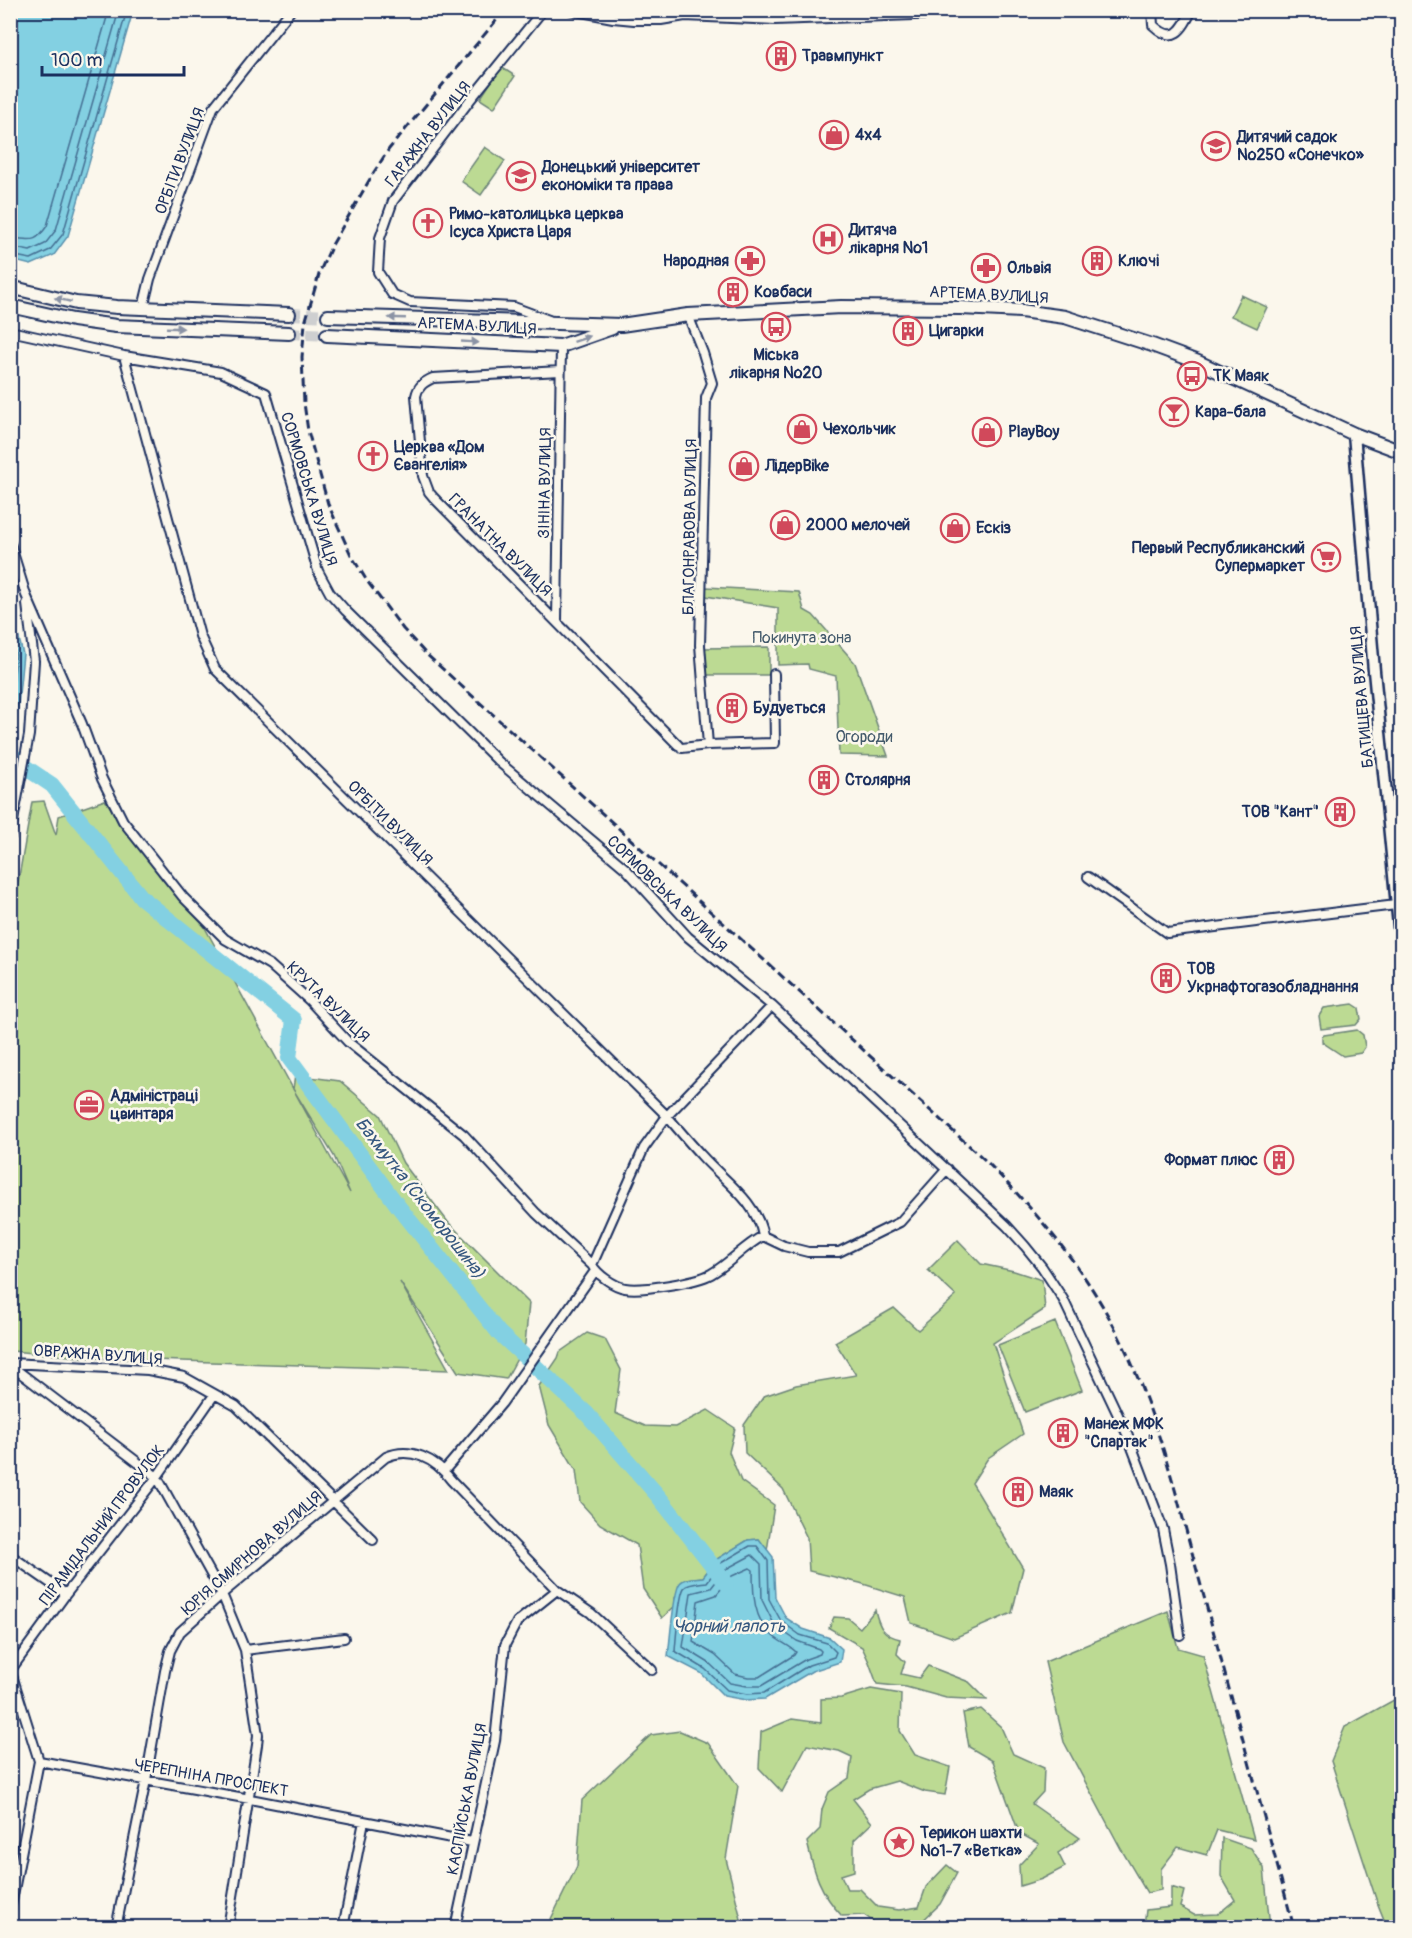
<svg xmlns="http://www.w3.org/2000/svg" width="1412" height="1938" viewBox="0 0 1412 1938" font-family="Pangolin,sans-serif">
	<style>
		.green { fill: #bcda93; stroke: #6c8478; stroke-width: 1.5 }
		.water { fill: #83d0e2; stroke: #5990ad; stroke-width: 1.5 }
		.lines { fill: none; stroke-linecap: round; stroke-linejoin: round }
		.shore { stroke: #456f93; stroke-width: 1.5 }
		.river { stroke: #83d0e2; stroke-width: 16 }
		.primary-tunnel { stroke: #cecfd0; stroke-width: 12; stroke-dasharray: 12 6; stroke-linecap: butt }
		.street-casing { stroke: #1b2f5e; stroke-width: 12 }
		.secondary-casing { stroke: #1b2f5e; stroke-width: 15 }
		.primary-casing { stroke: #1b2f5e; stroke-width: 16 }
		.street { stroke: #fbf7ec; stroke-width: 8 }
		.secondary { stroke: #fbf7ec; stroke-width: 10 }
		.primary { stroke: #fbf7ec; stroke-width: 12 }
		.rail { stroke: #1b2f5e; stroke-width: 3; stroke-dasharray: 9 4.5; stroke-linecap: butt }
		.oneway { fill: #8b93a5 }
		.labels { text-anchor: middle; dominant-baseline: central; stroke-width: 5; stroke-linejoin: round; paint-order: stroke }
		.poi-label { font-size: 16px; font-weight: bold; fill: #1b2f5e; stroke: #fbf7ec; text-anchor: start }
		.street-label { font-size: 16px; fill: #1b2f5e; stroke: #fbf7ec }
		.park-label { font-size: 16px; fill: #435a6b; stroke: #fbf7ec }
		.water-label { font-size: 18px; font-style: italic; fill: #35577f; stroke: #fbf7ec }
	</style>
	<rect width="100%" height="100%" fill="#fbf7ec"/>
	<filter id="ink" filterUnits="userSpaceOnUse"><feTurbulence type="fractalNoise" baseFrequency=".0167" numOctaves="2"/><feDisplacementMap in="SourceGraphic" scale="12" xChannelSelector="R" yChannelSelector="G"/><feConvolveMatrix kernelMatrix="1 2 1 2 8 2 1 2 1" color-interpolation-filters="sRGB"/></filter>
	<g filter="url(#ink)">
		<!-- green -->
		<path class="green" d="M501,67l14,9 -21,32 -14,-9z
			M485,147l20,14 -24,34 -20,-14z
			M1241,295l26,12 -10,21 -26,-12z
			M706,587l93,5 5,18 9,5 42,48 33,93 -49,-1 -3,-79 -27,-7 -1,-5 -30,1v-57l-72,-12z
			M769,647v28h-63l-3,-27z
			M105,800l58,80 41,46 146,267 -16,-37 -41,-67 2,-14 45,6 40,34 23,48 45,59 81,81 -4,41 -19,35 -48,-7 -58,-90 49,88 -355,-12 -83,-7 -1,-423 22,-126 12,-1 12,34 3,-19z
			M1353,1004l6,4 2,11 -5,6 -35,4 -2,-13 5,-8z
			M1357,1030l6,5 2,12 -4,6 -18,3 -21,-14v-5l2,-2z
			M958,1240l23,24 33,7 28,9 3,29 -52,34 30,91 -35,24 -16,25 51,85 -11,45 -58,25 -43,-15 -6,-26 -45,-14 -51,-12 -2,-33 -24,-49 -38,-36 -1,-28 20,-29 32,-11 60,-10 -21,-33 59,-34 24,22 38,-34 -28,-26z
			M1055,1322l27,68 -57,22 -27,-67z
			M587,1333l18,6 16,31 -6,43 30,13 30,1 33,-17 27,18 -6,24 12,29 33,24 -7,46 -8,-12 -11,1 -31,19 -14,18 -17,2 -11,19v8l-13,12 -19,-29 -6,-44 -37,-21 -20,-22 -4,-32 -27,-45 -10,-39 19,-28 2,-6z
			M875,1610c4,17 8,25 25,29l-3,15 8,8 -4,12 18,4 9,-12 41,16 18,18 -41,-2 -40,-11 -29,-3 -8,-22 -7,-15 -33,-19 5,-11 14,1 12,10z
			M1168,1611l10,37 25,7 51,184 -37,-9 -10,25 -29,-8 -17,22v21l-14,3 -26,-44 -57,-107 -19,-80z
			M871,1689l30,5 -1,37 15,24 35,12 -5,28 -20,-3 -28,-11 -28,8 -16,10 19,24 -18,17v31l-13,4 6,14h13l18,18 21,3 20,-3 7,-20 21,-22 10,8 -17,31 -24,23h-35l-17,-12 -22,1c-22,-23 -28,-44 -35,-74l13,-13 2,-20 7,-17 20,-14 3,-21 -13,-6 -32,-6 -25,47 -23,-24 2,-36 31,-13 29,4v-24l20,-1z
			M1401,1696v231h-14l-10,-25 -46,-141 14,-34z
			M981,1709l20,18 12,27 31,14 -1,24 -11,12 48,34 -22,15 7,14 -23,12 -22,7 -1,-21 20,-21 -20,-11 -26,-72 -24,-14 -6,-34z
			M680,1731l28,12 30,43 -12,73 17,68h-196l30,-61 5,-66 69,-65z
			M1222,1838l29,10 13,20 6,59h-126l2,-17 25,-3v-20l13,4 -4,16 14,8 24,-1 17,-14 -14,-24z"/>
		<!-- water -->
		<path class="water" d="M14,11h119l-65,225 -14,19 -23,10 -20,-5 -1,-239z
			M11,608l12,46 -12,122z
			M759,1539l14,18 2,40 11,21 17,11 27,9 12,11 -2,13 -28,9 -47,28 -19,1 -22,-4 -23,-23 -33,-17c2,-13 5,-65 12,-73 5,-6 16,-5 23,-6l14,-18 31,-19z"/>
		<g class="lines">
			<!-- shore -->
			<path class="shore" d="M10,238c21,1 24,7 37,-12l62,-216
				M10,247l20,4 15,-7 11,-14 63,-220
				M10,255l21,4 19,-9 13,-16 64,-224
				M10,632l6,23 -6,60
				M750,1546h7l11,15 1,38 12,22 19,14 27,8 9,9 -2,5 -25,8 -45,28 -17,1 -20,-4 -22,-21 -30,-18c1,-12 4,-55 9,-63 4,-5 17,-5 23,-6l14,-19z
				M752,1555l9,9 1,36 13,26 22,15 22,8 2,2 -1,3 -14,5 -45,27h-14l-17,-3 -21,-20 -26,-16 8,-54 20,-5 15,-19z
				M750,1568l3,2c0,23 0,50 20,66 7,6 17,10 23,16l-2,3 -35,22h-11l-13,-3 -20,-19 -22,-13 5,-41 18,-6 16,-19z"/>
			<!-- river -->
			<path class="river" d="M10,753l15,14 27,18 90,113 152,122 -5,38 109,148 101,127 88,81 72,83 67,86"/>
			<!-- primary-tunnel -->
			<path class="primary-tunnel" d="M289,314l39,2
				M289,333l38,2"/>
			<!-- street casing -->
			<g class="street-casing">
				<path id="street" d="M543,10l-73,90 -77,101 -13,37 -2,34 14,22 18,8 104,5 35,13
					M571,10l42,8 21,2h27l24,-4 90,4 167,-6 9,-4
					M1152,10l1,15c21,20 29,5 39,-15
					M143,308l7,-29 63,-171 78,-98
					M10,331l114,25 97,16 45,21 52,178 12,22 16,18 153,151 127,107 62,68 84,69 235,220 18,20 17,21 21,32 64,135 36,95 7,35 10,71
					M124,356l76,280 15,33 452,447c11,13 22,26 34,39 22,25 56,46 62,81
					M560,371l-127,7c-9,4 -15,8 -17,18l7,80 6,16 5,6 244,247
					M10,543l16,52 56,129 20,55 21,42 60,76 42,42 45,26 39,35 39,42 116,93 72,78 56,52c5,9 21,21 33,23 16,3 72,-6 86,-14 19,-11 33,-28 52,-38l21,10 24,6h31l61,-30 47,-53
					M557,621l4,-275
					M708,745l67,-2 -1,-69
					M682,748l26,-3 -8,-100 6,-247 6,-15 -9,-30 -15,-38
					M10,837l19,-102 5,-74 -7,-57
					M1088,877l79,56 229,-28
					M592,1265l52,-117 23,-32 105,-110
					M10,1363l138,7 36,7 52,29 137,134
					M10,1365l147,112 65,117 23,56 13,85 -1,10 -29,183
					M444,1471l58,-68 93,-132
					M10,1555l56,39
					M245,1650l99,-12
					M10,1669l29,92 211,38 222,43
					M10,1671l56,-77 91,-117 57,-82
					M10,1911l29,-150
					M116,1928l30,-148 19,-109 5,-20 10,-19 42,-38 164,-137c24,-11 50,2 65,23l106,110 34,23 61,57
					M343,1928l21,-107
					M455,1928l40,-187 10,-96 12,-23 40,-32"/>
			</g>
			<!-- secondary casing -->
			<g class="secondary-casing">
				<path id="secondary" d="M1354,434l20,237 28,286"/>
			</g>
			<!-- primary casing -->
			<g class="primary-casing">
				<path id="primary" d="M10,287l66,16 41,4 172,7
					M10,306l63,14 43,6 173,7
					M328,316l293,9 67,-10 153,-8 120,1 60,3 44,6 87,28 46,17 156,72 48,18
					M327,335l234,11 51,-18"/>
			</g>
			<!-- street -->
			<use href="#street" class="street"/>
			<!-- secondary -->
			<use href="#secondary" class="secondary"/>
			<!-- primary -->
			<use href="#primary" class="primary"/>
			<!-- rail -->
			<path class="rail" d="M505,10l-116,139 -15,23 -42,73 -12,26 -15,52 -3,34 2,46 4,28 20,73 23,51 16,26 36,48 22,24 561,508c48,49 92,99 125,160 44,81 65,173 89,261 31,115 63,230 94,346"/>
		</g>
		<!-- one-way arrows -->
		<defs><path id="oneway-solid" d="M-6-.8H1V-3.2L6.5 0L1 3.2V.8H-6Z" transform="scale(1.5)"/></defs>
		<g class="oneway">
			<use href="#oneway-solid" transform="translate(63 300) rotate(-167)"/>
			<use href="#oneway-solid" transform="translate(397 318) rotate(-178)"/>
			<use href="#oneway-solid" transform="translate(175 328) rotate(2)"/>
			<use href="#oneway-solid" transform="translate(582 339) rotate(-19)"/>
			<use href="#oneway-solid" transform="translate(470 342) rotate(3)"/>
		</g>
	</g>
	<!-- icons -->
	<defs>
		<g id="building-ring" transform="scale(1.5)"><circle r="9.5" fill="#fbf7ec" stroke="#d1495b" stroke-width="1.5"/><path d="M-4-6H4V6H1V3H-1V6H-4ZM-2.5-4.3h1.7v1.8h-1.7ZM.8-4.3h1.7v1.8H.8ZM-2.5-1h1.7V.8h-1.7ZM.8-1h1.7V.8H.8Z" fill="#d1495b"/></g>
		<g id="shop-ring" transform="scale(1.5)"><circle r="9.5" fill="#fbf7ec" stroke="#d1495b" stroke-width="1.5"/><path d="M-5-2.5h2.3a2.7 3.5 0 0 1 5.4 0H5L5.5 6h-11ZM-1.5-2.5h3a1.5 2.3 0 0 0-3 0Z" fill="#d1495b"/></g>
		<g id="school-ring" transform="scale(1.5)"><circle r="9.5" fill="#fbf7ec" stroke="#d1495b" stroke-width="1.5"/><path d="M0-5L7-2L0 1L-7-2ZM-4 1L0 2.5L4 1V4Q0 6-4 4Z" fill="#d1495b"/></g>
		<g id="university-ring" transform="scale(1.5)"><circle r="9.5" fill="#fbf7ec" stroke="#d1495b" stroke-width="1.5"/><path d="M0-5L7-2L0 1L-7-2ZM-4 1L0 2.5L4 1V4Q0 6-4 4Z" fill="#d1495b"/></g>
		<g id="church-ring" transform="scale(1.5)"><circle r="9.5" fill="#fbf7ec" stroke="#d1495b" stroke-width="1.5"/><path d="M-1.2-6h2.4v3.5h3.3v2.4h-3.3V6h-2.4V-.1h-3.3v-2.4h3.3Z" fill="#d1495b"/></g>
		<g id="hospital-ring" transform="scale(1.5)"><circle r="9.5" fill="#fbf7ec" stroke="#d1495b" stroke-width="1.5"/><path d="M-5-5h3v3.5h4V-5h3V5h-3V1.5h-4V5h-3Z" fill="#d1495b"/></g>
		<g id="pharmacy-ring" transform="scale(1.5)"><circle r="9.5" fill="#fbf7ec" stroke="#d1495b" stroke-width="1.5"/><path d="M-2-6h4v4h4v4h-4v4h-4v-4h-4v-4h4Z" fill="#d1495b"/></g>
		<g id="bus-ring" transform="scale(1.5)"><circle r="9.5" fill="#fbf7ec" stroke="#d1495b" stroke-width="1.5"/><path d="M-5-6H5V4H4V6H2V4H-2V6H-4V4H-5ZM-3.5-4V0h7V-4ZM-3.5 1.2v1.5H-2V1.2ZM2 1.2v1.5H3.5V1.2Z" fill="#d1495b"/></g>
		<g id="bar-ring" transform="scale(1.5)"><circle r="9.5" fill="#fbf7ec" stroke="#d1495b" stroke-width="1.5"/><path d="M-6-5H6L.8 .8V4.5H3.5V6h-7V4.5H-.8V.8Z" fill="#d1495b"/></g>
		<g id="supermarket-ring" transform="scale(1.5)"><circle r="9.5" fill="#fbf7ec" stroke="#d1495b" stroke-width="1.5"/><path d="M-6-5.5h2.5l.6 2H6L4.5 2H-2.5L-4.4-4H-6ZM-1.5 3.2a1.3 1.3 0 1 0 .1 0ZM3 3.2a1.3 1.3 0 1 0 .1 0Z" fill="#d1495b"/></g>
		<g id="office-ring" transform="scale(1.5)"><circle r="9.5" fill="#fbf7ec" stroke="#d1495b" stroke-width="1.5"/><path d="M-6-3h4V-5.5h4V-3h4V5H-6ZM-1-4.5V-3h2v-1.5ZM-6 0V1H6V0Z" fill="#d1495b"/></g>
		<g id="sight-ring" transform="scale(1.5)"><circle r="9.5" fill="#fbf7ec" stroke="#d1495b" stroke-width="1.5"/><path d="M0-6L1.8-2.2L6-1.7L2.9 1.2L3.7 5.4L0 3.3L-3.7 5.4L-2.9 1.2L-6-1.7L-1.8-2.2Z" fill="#d1495b"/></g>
	</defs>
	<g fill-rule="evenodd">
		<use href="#building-ring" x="781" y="56"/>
		<use href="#shop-ring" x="834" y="135"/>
		<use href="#school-ring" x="1216" y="146"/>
		<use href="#university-ring" x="521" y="176"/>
		<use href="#church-ring" x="428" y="223"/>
		<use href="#hospital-ring" x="828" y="239"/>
		<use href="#pharmacy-ring" x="750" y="261"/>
		<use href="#building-ring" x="1097" y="261"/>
		<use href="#pharmacy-ring" x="986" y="268"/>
		<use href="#building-ring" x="733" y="292"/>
		<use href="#bus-ring" x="776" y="327"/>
		<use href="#building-ring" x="908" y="331"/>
		<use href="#bus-ring" x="1192" y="376"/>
		<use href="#bar-ring" x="1174" y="412"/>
		<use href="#shop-ring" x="802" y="429"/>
		<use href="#shop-ring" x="987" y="432"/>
		<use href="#church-ring" x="373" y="456"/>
		<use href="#shop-ring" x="744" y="466"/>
		<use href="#shop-ring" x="785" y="525"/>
		<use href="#shop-ring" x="955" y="528"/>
		<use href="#supermarket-ring" x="1326" y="557"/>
		<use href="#building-ring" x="732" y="708"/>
		<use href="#building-ring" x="824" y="780"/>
		<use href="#building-ring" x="1340" y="812"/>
		<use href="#building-ring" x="1166" y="978"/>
		<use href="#office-ring" x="89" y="1105"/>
		<use href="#building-ring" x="1279" y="1160"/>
		<use href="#building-ring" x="1063" y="1433"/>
		<use href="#building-ring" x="1018" y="1492"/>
		<use href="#sight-ring" x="899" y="1842"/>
	</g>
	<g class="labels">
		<!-- poi labels -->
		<g class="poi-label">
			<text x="802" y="56">Травмпункт</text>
			<text x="855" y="135">4x4</text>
			<text x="1237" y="137">Дитячий садок<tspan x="1237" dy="18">№250 «Сонечко»</tspan></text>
			<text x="542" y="167">Донецький університет<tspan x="542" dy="18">економіки та права</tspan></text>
			<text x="449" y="214">Римо-католицька церква<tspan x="449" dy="18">Ісуса Христа Царя</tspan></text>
			<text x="849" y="230">Дитяча<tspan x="849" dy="18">лікарня №1</tspan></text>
			<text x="729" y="261" text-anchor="end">Народная</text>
			<text x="1118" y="261">Ключі</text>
			<text x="1007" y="268">Ольвія</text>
			<text x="754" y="292">Ковбаси</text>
			<text x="929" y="331">Цигарки</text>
			<text x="776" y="355" text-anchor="middle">Міська<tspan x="776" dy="18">лікарня №20</tspan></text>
			<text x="1213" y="376">ТК Маяк</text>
			<text x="1195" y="412">Кара-бала</text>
			<text x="823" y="429">Чехольчик</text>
			<text x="1008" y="432">PlayBoy</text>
			<text x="394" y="447">Церква «Дом<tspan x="394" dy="18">Євангелія»</tspan></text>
			<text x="765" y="466">ЛідерBike</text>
			<text x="806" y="525">2000 мелочей</text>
			<text x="976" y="528">Ескіз</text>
			<text x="1305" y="548" text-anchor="end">Первый Республиканский<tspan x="1305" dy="18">Супермаркет</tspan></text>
			<text x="753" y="708">Будується</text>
			<text x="845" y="780">Столярня</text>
			<text x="1319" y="812" text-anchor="end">ТОВ "Кант"</text>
			<text x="1187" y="969">ТОВ<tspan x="1187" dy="18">Укрнафтогазобладнання</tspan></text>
			<text x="110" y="1096">Адміністраці<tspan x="110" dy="18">цвинтаря</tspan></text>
			<text x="1258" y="1160" text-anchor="end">Формат плюс</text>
			<text x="1084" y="1424">Манеж МФК<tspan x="1084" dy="18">"Спартак"</tspan></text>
			<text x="1039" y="1492">Маяк</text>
			<text x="920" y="1833">Терикон шахти<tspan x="920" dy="18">№1-7 «Вєтка»</tspan></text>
		</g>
		<!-- street labels -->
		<g class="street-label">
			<text transform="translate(428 134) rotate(-52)">ГАРАЖНА ВУЛИЦЯ</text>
			<text transform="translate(180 161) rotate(-69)">ОРБІТИ ВУЛИЦЯ</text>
			<text transform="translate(989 295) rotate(3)">АРТЕМА ВУЛИЦЯ</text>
			<text transform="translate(477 326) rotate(3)">АРТЕМА ВУЛИЦЯ</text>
			<text transform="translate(545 483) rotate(-89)">ЗІНІНА ВУЛИЦЯ</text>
			<text transform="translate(309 489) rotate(73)">СОРМОВСЬКА ВУЛИЦЯ</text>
			<text transform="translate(690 527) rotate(-89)">БЛАГОНРАВОВА ВУЛИЦЯ</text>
			<text transform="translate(500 545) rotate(45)">ГРАНАТНА ВУЛИЦЯ</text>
			<text transform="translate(1362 697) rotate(-95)">БАТИЩЕВА ВУЛИЦЯ</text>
			<text transform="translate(390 823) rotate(45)">ОРБІТИ ВУЛИЦЯ</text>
			<text transform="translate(667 894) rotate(44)">СОРМОВСЬКА ВУЛИЦЯ</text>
			<text transform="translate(328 1002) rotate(44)">КРУТА ВУЛИЦЯ</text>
			<text transform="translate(98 1355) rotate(4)">ОВРАЖНА ВУЛИЦЯ</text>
			<text transform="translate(102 1525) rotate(-53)">ПІРАМІДАЛЬНИЙ ПРОВУЛОК</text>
			<text transform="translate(252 1553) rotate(-41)">ЮРІЯ СМИРНОВА ВУЛИЦЯ</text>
			<text transform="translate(211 1778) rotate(10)">ЧЕРЕПНІНА ПРОСПЕКТ</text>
			<text transform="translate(467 1799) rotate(-79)">КАСПІЙСЬКА ВУЛИЦЯ</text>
		</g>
		<!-- park labels -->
		<g class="park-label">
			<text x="802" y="638">Покинута зона</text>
			<text x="864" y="737">Огороди</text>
		</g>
		<!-- water labels -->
		<g class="water-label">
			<text transform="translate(420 1198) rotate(52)">Бахмутка (Скоморошина)</text>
			<text x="729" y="1626">Чорний лапоть</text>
		</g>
	</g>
	<!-- margin -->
	<rect width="1412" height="1938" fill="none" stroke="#fbf7ec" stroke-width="36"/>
	<rect x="18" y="18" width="1376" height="1902" fill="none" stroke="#1b2f5e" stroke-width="2" filter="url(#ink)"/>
	<!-- scale -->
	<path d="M42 66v9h142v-9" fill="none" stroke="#1b2f5e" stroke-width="3"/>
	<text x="51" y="66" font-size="18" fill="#1b2f5e" stroke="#fbf7ec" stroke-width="4.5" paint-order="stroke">100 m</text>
</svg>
